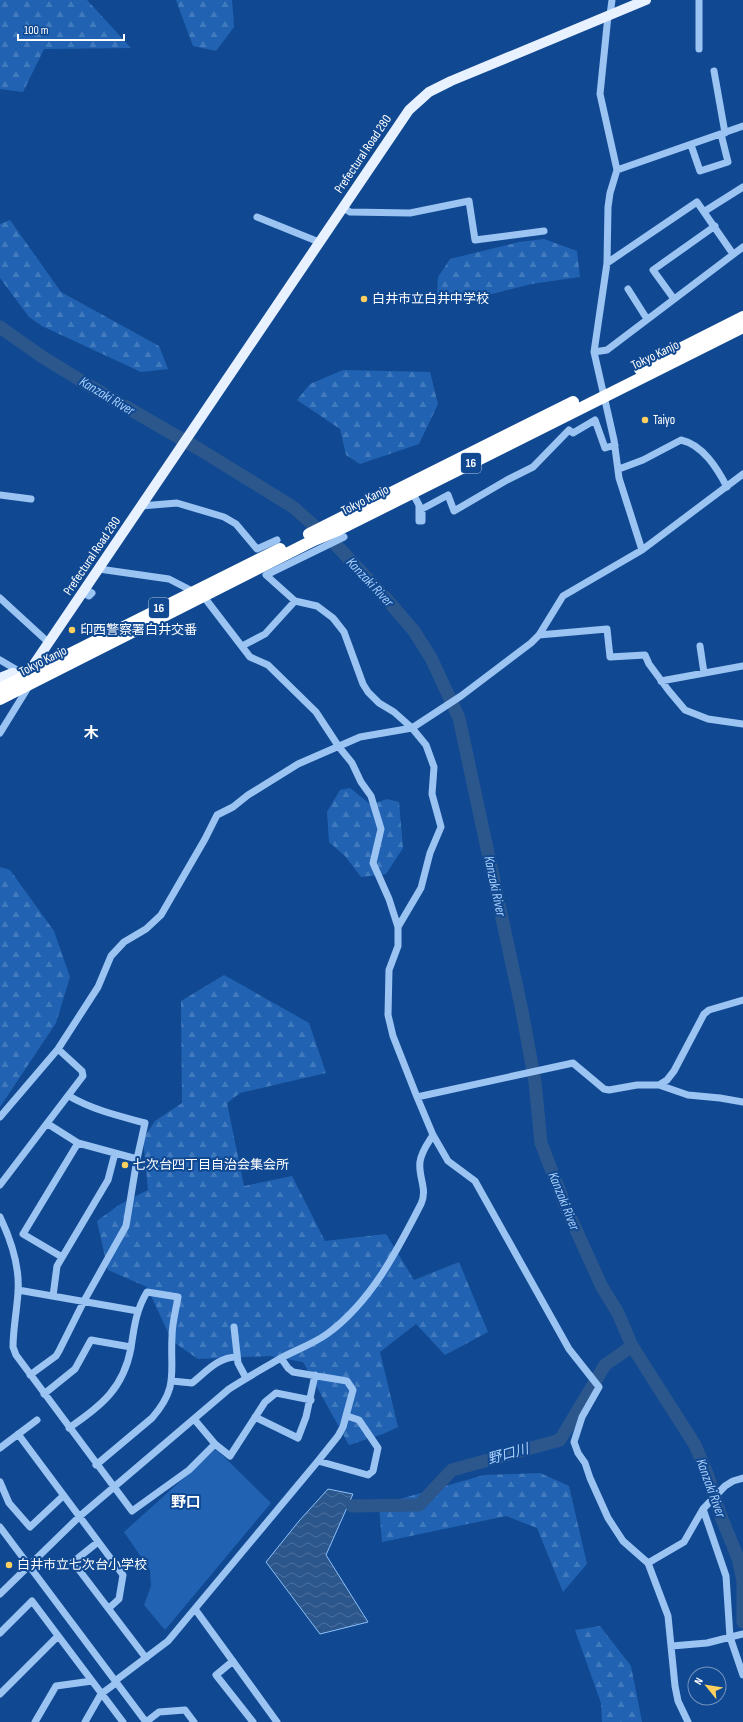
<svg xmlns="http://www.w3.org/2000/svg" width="743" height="1722" viewBox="0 0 743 1722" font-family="'Sofia Sans Condensed','Noto Sans JP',sans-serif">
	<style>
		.green { fill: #2163b2 }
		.forest { fill: url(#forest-firs) }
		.water { fill: url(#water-waves); stroke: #8dbff7 }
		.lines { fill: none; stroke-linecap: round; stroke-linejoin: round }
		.river { stroke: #2c578d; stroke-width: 13 }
		.minor { stroke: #9bc4f3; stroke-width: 7 }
		.major { stroke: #e8f1ff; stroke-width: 10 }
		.highway { stroke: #fff; stroke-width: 12 }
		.poi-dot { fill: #ffd05e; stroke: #104992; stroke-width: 1.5 }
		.labels { text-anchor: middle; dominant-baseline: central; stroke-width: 4; stroke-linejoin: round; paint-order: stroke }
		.shield { fill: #104992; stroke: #b7c8de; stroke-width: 1 }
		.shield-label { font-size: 12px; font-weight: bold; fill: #fff }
		.street-label { font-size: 13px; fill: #fff; stroke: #104992 }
		.poi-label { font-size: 13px; fill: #fff; stroke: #104992; text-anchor: start }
		.water-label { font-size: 14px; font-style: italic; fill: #a7cefa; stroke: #104992 }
		.quarter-label { font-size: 15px; font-weight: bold; fill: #fff; stroke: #104992 }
	</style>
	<defs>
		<pattern id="forest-firs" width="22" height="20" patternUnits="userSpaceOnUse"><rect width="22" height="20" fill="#2163b2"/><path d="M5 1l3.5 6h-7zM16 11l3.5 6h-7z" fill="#427abe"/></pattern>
		<pattern id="water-waves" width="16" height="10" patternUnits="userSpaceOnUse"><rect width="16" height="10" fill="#2c578d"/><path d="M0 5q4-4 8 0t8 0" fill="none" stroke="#4c709e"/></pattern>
	</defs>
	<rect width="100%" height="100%" fill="#104992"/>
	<!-- green -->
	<path class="green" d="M216,1449l55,54 -106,127 -21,-25 7,-19 -1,-16 -26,-38z"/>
	<!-- forest -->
	<path class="forest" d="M0,0h87l44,48 -87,1 -21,43 -23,-3z
		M176,0h56l2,27 -18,24 -23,-5z
		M10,220l51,72 98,54 9,23 -27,3 -99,-46 -13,-9 -29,-39v-54z
		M544,239l33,12 3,26 -49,7 -43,11h-51l1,-18 12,-18 69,-17z
		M343,370l87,2 8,32 -19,40 -59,20 -14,-9 -6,-26 -43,-29 13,-16z
		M350,788l21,17 16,-6 12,3 4,46 -17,26 -25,3 -16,-21 -16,-14 -2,-30 13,-22z
		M0,867l10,3 44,61 16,46 -14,46 -56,84z
		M224,975l85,48 17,50 -86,20 -13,10 17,83 48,-10 33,65 61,-7 28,46 45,-18 29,70 -43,23 -29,-31 -36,28 18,75 -15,7 -34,11 -46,-83 -33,-6 -72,3 -26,-18 -25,-54 -39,-17 -11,-49 22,-16 29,-15 -5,-51 12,-18 27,-18 -1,-102z
		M540,1473l29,13 18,78 -24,28 -26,-64 -31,-12 -124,26 -3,-37 105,-30z
		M600,1626l31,40 11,56h-40l-1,-19 -26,-73z"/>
	<!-- water -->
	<path class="water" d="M328,1489l25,5 -27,61 42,67 -48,12 -54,-72 33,-41z"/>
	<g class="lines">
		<!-- river -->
		<path class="river" d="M0,327l41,29 47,29 111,64 94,58 45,40 52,56 24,28 17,27 28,60 63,293 13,71 6,61 26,67 35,77 16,26 14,33 63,99 13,31 12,38 18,44 5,23v41
			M352,1506l67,-1 33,-35 108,-30 45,-75 27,-19"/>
		<!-- minor -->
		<path class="minor" d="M699,0v49
			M610,15l2,-15
			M608,16l-8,78 17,76 -7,23 -2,14 -1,56 -13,89 20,88 5,38 23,72
			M714,71l11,62
			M691,145l9,26 28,-9 -7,-28
			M617,170l126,-44
			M342,207l8,5 60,1 59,-12 6,39 69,-9
			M705,211l38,-24
			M257,217l62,25
			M607,263l90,-61 36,52
			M628,289l19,30
			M674,299l-21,-29 62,-44
			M594,352l13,-2 136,-103
			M619,469l24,-9 38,-20c22,5 36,28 46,47
			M412,492l7,13v16h3v-12l26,-14 6,16 53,-31 26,-13 36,-37 4,3 22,-13 10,28 10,-3
			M0,495l31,4
			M141,506l36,-3 47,14 12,7 21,25 20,-9
			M344,537l-78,38 29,26 22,5 16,12 11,14 19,52 5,8 11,11 15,9 18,16 14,17 8,22 -2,27 9,33 -11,26 -9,35 -23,39
			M99,569l70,10 35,18 46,60 18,8 48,47 23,35 13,16 9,19 10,14 10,33 -8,34 16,36 9,28v19l-9,24 -1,45 5,21 24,61 16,38 15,26 27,20 94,168 30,38 -17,30 -8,25 4,11 7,10 5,15 18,40 15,23 25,22 20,53 7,70 3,15 10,21
			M83,592l6,4 3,-3 -7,-4
			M0,598l49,45
			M539,635l68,-6 3,28 35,-2 4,9 20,27 16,19 23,9 35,5
			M242,646l23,-12 30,-33
			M700,646l4,27
			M0,660l22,13
			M661,681l82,-15
			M0,733l29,-47
			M659,1085l29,10 32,3 23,4
			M417,1097l156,-34 31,26 5,1 28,-5h22l8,-5 7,-9 30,-57 5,-4 34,-10
			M0,1117l58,-68 40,-62 13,-31 13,-14 22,-13 15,-14 44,-76 12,-24 16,-8 15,-12 50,-31 62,-27 52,-9 49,-32 70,-53 8,-8 24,-39 79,-46 101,-76
			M48,1124l30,19 59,16
			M0,1185l83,-109 -1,-5 -24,-22
			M0,1217c11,23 20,48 18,75 -1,18 -5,37 -5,55l3,8 116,156 57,-41 26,-26
			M62,1257l-39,-23 55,-91
			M18,1290l120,21
			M53,1296l4,-30 51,-86 7,-27
			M234,1327l4,36 8,15
			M30,1375l26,-19 3,-5 25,-50 42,-75 11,-67 8,-36c-26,-7 -52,-13 -76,-27
			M172,1381l20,2c14,-11 26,-26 45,-26
			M44,1394l31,-25 16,-29 40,7
			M255,1417l43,21 8,-21 9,-42
			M194,1419l21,25 15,12 35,-54 11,-9 35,7
			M69,1428c32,-23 54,-38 62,-80 3,-20 5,-38 16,-56l31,5c-2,13 -6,26 -6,40 -2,36 7,50 -20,81l-56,47
			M18,1434l105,141 -4,24 -10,9
			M0,1448l37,-28
			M318,1461l50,14 5,-4 5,-23 -19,-28 -12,-4
			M0,1482l9,21 21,24 33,-31
			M703,1509l23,67 4,61 13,38
			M0,1527l146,195
			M98,1542l-25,20 73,96
			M648,1563l36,-21 19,-33 22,-23 8,-5 10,-3
			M0,1594l80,-78 149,-127c17,-11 35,-21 52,-31 15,-8 32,-14 46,-24 44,-32 70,-83 94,-130 7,-15 -3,-27 -1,-42 1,-10 8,-19 13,-27
			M195,1609l82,113
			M0,1633l32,-32 91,121
			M672,1646l35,-3 36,-9
			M233,1661l-17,14 37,47
			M115,1681l53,-40 150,-180 20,-25 5,-9 10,-37 -6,-9 -54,-9 -5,-4 -7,-10
			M0,1694l58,-58
			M35,1722l21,-36 36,-5
			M85,1722l16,-28 15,-11
			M146,1722l13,-10 26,-2 9,12"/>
		<!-- major -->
		<path class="major" d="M26,676l383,-566 20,-18 22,-11 195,-81
			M0,678l12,-5 14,3"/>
		<!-- highway -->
		<path class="highway" d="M640,369l103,-52
			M309,534l264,-132
			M0,689l280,-140
			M0,699l314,-159 24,-10 405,-203"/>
	</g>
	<!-- markers -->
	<g class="poi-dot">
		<circle cx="364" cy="299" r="4"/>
		<circle cx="645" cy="420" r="4"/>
		<circle cx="72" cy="630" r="4"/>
		<circle cx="125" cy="1165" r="4"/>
		<circle cx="9" cy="1565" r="4"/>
	</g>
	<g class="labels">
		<!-- shield labels -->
		<g class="shield">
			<rect x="461" y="453" width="20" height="20" rx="3"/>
			<rect x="149" y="598" width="20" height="20" rx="3"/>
		</g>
		<g class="shield-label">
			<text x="471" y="463">16</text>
			<text x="159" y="608">16</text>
		</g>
		<!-- street labels -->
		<g class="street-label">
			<text transform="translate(363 154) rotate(-56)">Prefectural Road 280</text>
			<text transform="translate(655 355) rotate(-26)">Tokyo Kanjo</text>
			<text transform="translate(365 500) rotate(-27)">Tokyo Kanjo</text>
			<text transform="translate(92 556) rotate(-56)">Prefectural Road 280</text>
			<text transform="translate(43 661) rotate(-27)">Tokyo Kanjo</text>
		</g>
		<!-- poi labels -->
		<g class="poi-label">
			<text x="372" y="299">白井市立白井中学校</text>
			<text x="653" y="420">Taiyo</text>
			<text x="80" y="630">印西警察署白井交番</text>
			<text x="133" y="1165">七次台四丁目自治会集会所</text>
			<text x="17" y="1565">白井市立七次台小学校</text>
		</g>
		<!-- water labels -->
		<g class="water-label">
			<text transform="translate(107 396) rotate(31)">Kanzaki River</text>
			<text transform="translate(370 582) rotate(47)">Kanzaki River</text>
			<text transform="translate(495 886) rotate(78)">Kanzaki River</text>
			<text transform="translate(564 1201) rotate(68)">Kanzaki River</text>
			<text transform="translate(508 1454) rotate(-16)">野口川</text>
			<text transform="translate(711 1488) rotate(70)">Kanzaki River</text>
		</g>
		<!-- quarter labels -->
		<g class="quarter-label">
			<text x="91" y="733">木</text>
			<text x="186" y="1502">野口</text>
		</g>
	</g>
	<!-- north arrow -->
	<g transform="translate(707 1686) rotate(300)"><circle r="19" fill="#104992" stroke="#7092be"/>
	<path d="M0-3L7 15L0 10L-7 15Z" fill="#ffd05e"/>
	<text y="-6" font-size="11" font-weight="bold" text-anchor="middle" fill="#ffffff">N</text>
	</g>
	<!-- scale -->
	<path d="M18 34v6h106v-6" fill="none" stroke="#ffffff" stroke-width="2"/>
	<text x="24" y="34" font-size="12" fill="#ffffff" stroke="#104992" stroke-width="3" paint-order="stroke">100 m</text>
</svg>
